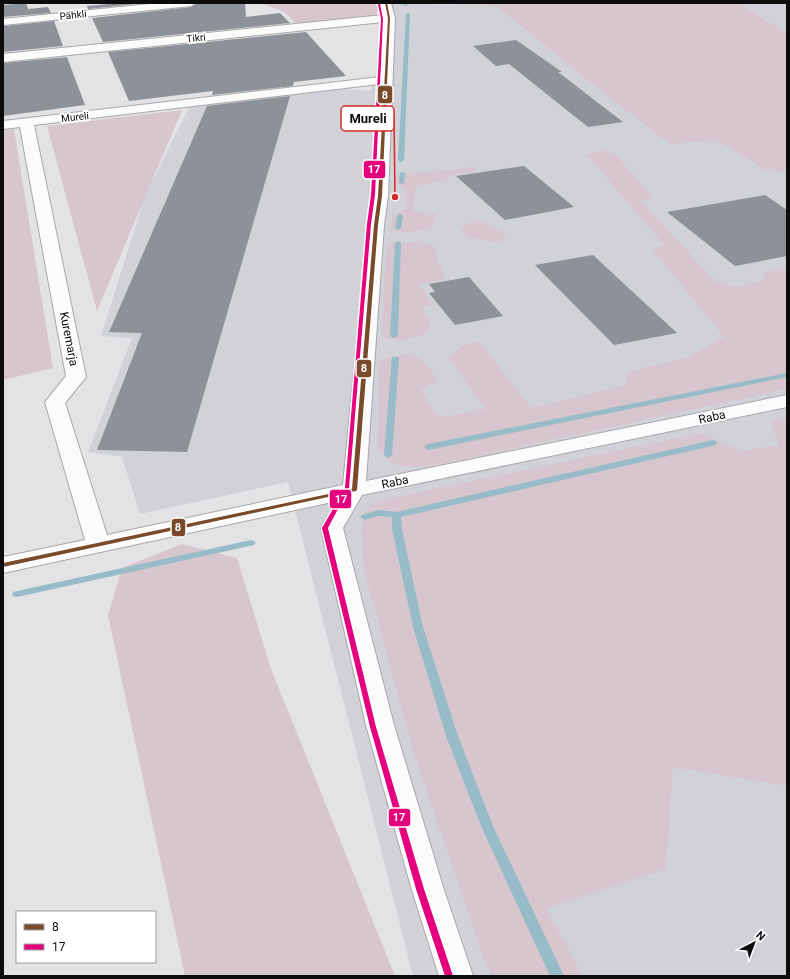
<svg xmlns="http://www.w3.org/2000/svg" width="790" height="979" viewBox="0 0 790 979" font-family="Roboto,sans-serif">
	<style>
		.built { fill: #d1d1d8 }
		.green { fill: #d8c6ce }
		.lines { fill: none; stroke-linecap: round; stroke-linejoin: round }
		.stream { fill: #97bcc7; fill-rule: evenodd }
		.building { fill: #8c9298 }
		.minor-casing { stroke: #a8a8aa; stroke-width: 2 }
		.minor { fill: #fbfbfb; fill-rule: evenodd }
		.bus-1-casing { stroke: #fff; stroke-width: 3 }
		.bus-2-casing { stroke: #fff; stroke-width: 3 }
		.bus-1 { fill: #7a4b2a; fill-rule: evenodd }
		.bus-2 { fill: #e5007d; fill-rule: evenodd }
		.labels { text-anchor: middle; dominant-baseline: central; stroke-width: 4; stroke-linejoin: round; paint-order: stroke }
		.far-street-label { font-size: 10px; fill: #0c0c0d; stroke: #fff }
		.street-label { font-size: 12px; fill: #0c0c0d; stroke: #fff }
		.leader { fill: none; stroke: #d62828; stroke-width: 1.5 }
		.callout-dot { fill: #d62828; stroke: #fff; stroke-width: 1.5 }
		.callout { fill: #fff; stroke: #d62828; stroke-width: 1.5 }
		.callout-label { font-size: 13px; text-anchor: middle; font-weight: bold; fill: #0c0c0d }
		.line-badge { stroke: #fff; stroke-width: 1.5 }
		.badge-label { font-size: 11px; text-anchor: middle; font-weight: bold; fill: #fff }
	</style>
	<rect width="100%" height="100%" fill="#e3e3e5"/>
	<!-- built -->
	<path class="built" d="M386,3l110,3 101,82 190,-18v906h-374l-125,-494 -148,32 -18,-57 -34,-5 44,-114 -31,-2 44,-140 45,-90 143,-18 38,3 18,-73z
		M738,3h49v30z"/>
	<!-- green -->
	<path class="green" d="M261,3h114l3,5 -2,7 -4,3 -73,8 -15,-14z
		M420,3h318l49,30v139l-19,-1 -52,-31 -46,4 -73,-56 -101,-82z
		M182,110l-85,201 -50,-185z
		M14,129l39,239 -50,12v-250z
		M604,150l12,5 38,43 -13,3 74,80 22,6 25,-6 4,-9 21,-4v121l-350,76c-26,2 -44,7 -60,-19l2,-83c8,-6 12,-7 21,-8 21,-2 26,10 38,25l-17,10 17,28 47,-9 -36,-51c8,-12 18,-14 31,-16l51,66 96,-23 -1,-13 60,-14 38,-21 -71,-87 11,-5 -77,-90z
		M475,166l2,5 -30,5 2,4 -33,6 -3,25 24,3 -6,15 -22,3 -19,-1 3,-16 13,-6 -1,-21 -11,-7 3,-7 57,-4z
		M478,220l28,13 -5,10 -34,-6 -6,-7 7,-7z
		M392,242h23l18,3 12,34 -26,5 14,20 -11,3 9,17 -4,9 -22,7 -18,-1 -5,-5 4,-89z
		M787,418v368l-114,-19 -7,102 -119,39 35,68h-90l-9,-19 -71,-209 -48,-178 -3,-40 4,-16 6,-10 25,-7 305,-64 42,18 36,-6 -9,-24z
		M182,544l55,14 34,111 124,307h-210l-77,-361 14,-47z"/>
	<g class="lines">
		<!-- stream -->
		<path class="stream" d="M403,3h4l1,2 -4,1z
			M408,13l2,1 -6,146 -3,2 -3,-2 8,-146z
			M400,172l5,1 -1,11 -5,-1z
			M400,214l3,2 -2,12 -3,2 -3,-2 2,-12z
			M398,241l3,2 -3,93 -4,2 -4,-2 5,-93z
			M392,357h6l1,2 -7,96 -4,3 -4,-3z
			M787,373v4l-359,73 -4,-3 4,-3z
			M713,440l3,1 1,2 -1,2 -315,72 1,12 21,98 35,109 35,90 71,150h-14l-69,-150 -35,-90 -33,-109 -21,-98v-12l-14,-1 -13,4 -5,-3 2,-2 16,-5 18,2z
			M251,540l3,1 2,2 -2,2 -237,52 -4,-1 -1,-2 1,-2 4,-1z"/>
	</g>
	<!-- building -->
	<path class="building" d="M26,3l2,6 20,-2 3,6 -48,4v-12z
		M120,3h24l-56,6 -1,-3z
		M197,3h48l1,14 34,-4 10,10 -187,19 -11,-24 99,-11z
		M54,21l9,25 -60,6v-26z
		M306,32l40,44 -52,6 -1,4 -81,9 1,-4 -84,10 -21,-49z
		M516,40l46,32h-4l65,50 -35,5 -79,-63 -13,2 -23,-20z
		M67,57l18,48 -82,11v-53z
		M290,96l-103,356 -90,-2 45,-117 -33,-1 98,-226z
		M524,166l50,41 -69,13 -49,-44z
		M765,195l22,15v46l-52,10 -68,-54z
		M593,255l84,78 -63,12 -79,-80z
		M469,277l34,39 -48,9 -26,-32 6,-1 -6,-8z"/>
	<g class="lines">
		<!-- minor casing -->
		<g class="minor-casing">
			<path id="minor" d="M159,3h37l-5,3 -188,19v-6z
				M381,3h10l4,15 -7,178 -4,29 -18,256 421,-86v12l-425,88 -19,33 51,197 49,162 30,89h-34l-28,-89 -45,-162 -45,-197 16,-27 -334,72v-16l82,-17 -40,-138 21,-26 -46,-249 -17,2v-8l377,-44 3,-55 -380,40v-8l380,-39zM379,84l-7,112 -4,29 -25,260 -236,50 -42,-132 21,-26 -52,-252z"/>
		</g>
		<!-- minor -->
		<use href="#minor" class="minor"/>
		<!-- bus-1 casing -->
		<g class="bus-1-casing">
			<path id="bus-1" d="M385,3h2l3,15 -8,178 -4,29 -21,265 -1,1 -353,76v-4l349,-74 22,-264 4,-29 10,-178z"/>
		</g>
		<!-- bus-2 casing -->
		<g class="bus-2-casing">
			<path id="bus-2" d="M379,3l1,1 3,15 -8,176 -4,29 -22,264 -21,40 48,199 48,162 29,87h-8l-29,-87 -46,-162 -48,-199 23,-40 22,-264 4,-29 10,-176 -3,-15z"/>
		</g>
		<!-- bus-1 -->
		<use href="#bus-1" class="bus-1"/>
		<!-- bus-2 -->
		<use href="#bus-2" class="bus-2"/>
	</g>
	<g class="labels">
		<!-- far-street labels -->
		<g class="far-street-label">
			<text transform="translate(73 15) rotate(-6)">Pähkli</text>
			<text transform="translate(196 38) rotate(-6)">Tikri</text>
			<text transform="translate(75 117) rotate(-6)">Mureli</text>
		</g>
		<!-- street labels -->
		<g class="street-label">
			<text transform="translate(69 339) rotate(79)">Kuremarja</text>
			<text transform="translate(712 417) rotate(-12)">Raba</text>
			<text transform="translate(395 482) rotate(-12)">Raba</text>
		</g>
	</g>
	<!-- callouts -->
	<path class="leader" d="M395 197L394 118"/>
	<circle class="callout-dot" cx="395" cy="197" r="4"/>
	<rect class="callout" x="341" y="106" width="53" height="25" rx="4"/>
	<g class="callout-label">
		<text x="368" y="123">Mureli</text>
	</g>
	<g class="line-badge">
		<rect x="377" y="85" width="16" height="19" rx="4" fill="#7a4b2a"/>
		<rect x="363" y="160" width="23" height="19" rx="4" fill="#e5007d"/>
		<rect x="356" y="359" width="16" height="19" rx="4" fill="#7a4b2a"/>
		<rect x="329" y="489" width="23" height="20" rx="4" fill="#e5007d"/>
		<rect x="171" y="518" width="15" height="19" rx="4" fill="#7a4b2a"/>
		<rect x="388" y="808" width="23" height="19" rx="4" fill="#e5007d"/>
	</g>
	<g class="badge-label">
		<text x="385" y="99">8</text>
		<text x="374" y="173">17</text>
		<text x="364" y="372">8</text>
		<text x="341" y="503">17</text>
		<text x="178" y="531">8</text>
		<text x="399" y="821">17</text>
	</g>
	<!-- border -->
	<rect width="790" height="979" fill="none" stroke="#0c0c0d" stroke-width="8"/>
	<!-- legend -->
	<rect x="16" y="911" width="140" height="52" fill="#ffffff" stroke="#9e9e9e"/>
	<rect x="24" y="924" width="20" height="6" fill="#7a4b2a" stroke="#9e9e9e"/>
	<text x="52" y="931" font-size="12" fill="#0c0c0d">8</text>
	<rect x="24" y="944" width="20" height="6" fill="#e5007d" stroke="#9e9e9e"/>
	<text x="52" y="951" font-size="12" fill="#0c0c0d">17</text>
	<!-- north arrow -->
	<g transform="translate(754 943) rotate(42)" stroke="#ffffff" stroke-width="3" paint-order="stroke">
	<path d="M0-3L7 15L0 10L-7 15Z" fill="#0c0c0d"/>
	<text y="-6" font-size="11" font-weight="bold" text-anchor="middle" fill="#0c0c0d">N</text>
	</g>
</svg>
